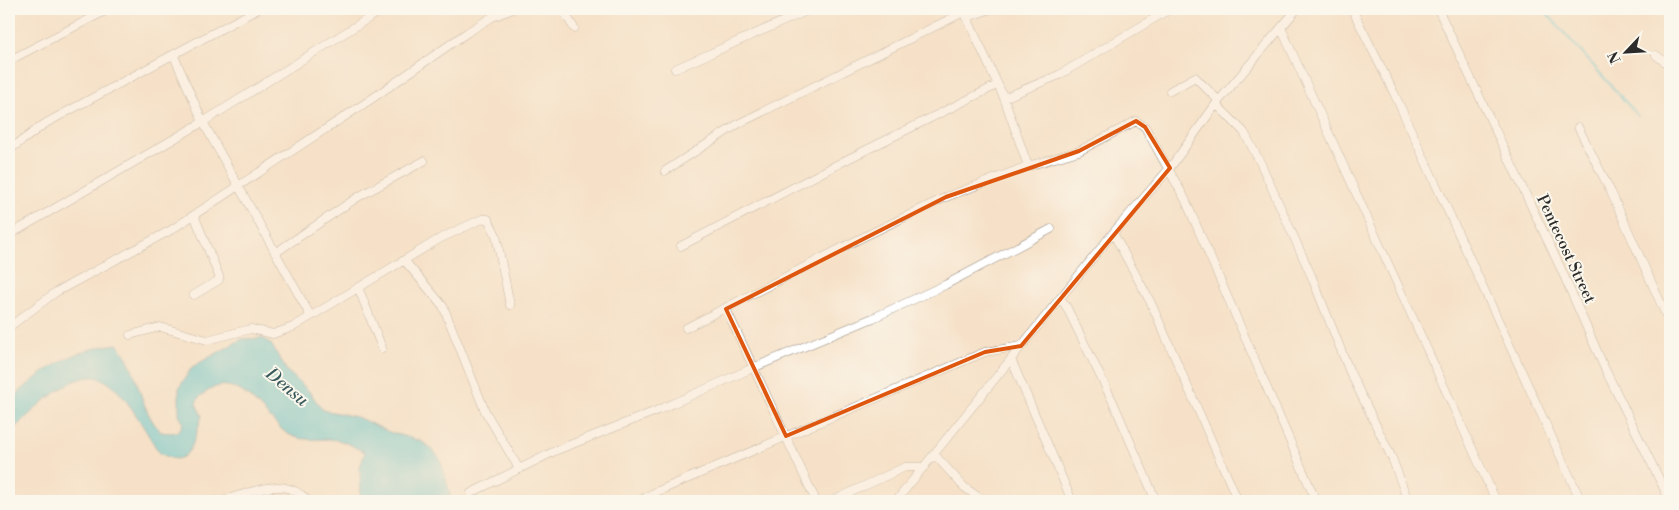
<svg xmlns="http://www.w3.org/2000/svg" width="1679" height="510" viewBox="0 0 1679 510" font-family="'Libre Bodoni',serif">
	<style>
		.water { fill: #59c6d1; stroke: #42787e }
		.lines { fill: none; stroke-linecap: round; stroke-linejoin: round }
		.stream { stroke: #59c6d1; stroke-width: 2 }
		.minor-casing { stroke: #90867a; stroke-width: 9 }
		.minor { stroke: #fff; stroke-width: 8 }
		.marked { fill: none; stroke: #df570e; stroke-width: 4; stroke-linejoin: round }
		.labels { text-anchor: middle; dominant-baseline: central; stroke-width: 4; stroke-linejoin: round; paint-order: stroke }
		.street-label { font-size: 16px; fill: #2b2b2b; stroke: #fbf7ec }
		.water-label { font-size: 18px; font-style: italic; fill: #395a5d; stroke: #fbf7ec }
	</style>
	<rect width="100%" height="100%" fill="#fbf7ec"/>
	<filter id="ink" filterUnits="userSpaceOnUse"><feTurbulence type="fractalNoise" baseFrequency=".02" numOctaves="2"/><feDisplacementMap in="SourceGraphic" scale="10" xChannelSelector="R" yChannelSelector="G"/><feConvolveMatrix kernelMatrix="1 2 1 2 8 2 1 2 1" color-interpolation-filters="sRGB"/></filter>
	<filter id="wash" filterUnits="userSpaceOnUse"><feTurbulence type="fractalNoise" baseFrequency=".0096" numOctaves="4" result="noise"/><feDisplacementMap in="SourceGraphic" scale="20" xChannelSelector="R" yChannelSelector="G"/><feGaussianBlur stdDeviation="1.12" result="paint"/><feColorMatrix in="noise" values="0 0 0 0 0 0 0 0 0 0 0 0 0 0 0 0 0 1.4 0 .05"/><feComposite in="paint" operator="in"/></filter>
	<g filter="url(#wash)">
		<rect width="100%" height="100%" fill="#f6e1c8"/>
		<!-- water -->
		<path class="water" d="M263,338l8,6 16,27 21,19 15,20 34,7 32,15 32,9 11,8 8,10 10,35v7h-89l-1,-33 5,-16c-8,-3 -16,-9 -24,-11 -18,-5 -35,3 -53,-7 -21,-13 -49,-65 -80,-43 -6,4 -10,6 -12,13l6,12c-8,22 -12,58 -43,36 -15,-21 -39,-75 -67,-75 -18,0 -35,15 -48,24 -12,9 -23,24 -35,30v-29c31,-31 64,-53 108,-58 23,24 20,63 44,88 11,1 18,3 22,-9l-4,-9v-26l13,-21 50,-28z"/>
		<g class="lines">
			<!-- stream -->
			<path class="stream" d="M1543,9l95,107"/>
		</g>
	</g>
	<g filter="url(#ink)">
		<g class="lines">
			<!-- minor casing -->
			<g class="minor-casing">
				<path id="minor" d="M562,9l12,19
					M963,9l41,89 24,68
					M1352,9l42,84 187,408
					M1438,9l123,260 43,98 66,134
					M639,10l3,-1
					M966,18l24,-9
					M1281,28l215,473
					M1656,55l14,11
					M174,56l29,66 107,193
					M10,60l99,-51
					M675,69l136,-60
					M1170,91l25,-14 23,23
					M1004,98l55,-23 111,-66
					M1216,104l28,28 17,32 50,111 38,95 43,88 16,43
					M1578,127l33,65 59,132
					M9,150l37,-27 212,-114
					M665,171l73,-47 226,-112
					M1113,233l38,70 87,198
					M9,235l194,-113 180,-113
					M681,246l163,-85 153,-76
					M275,253l83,-56 66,-36
					M404,260l39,46 42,105 33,56
					M358,287l24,61
					M194,295l25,-15v-4l-25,-61
					M1060,298l6,8 48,98 42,97
					M726,309l90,192
					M9,327l47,-35 115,-62 199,-130 98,-68 24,-15 21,-8
					M686,328l173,-89 87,-42 82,-31 51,-15 57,-30 9,6 40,72 131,302
					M130,335l30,-8 47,13 44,-11 22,5 20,-7 148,-89 41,-19h6l8,16 14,70
					M1011,359l61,142
					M934,454l30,33 20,14
					M471,493l86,-43 99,-39 99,-44 118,-49 72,-33 106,-56
					M224,501c8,-4 18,-6 26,-9 24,-7 40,-9 59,9
					M639,501l17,-9 329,-140 36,-6
					M832,501l73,-34h19
					M896,501l217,-268 57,-65 46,-64 81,-95"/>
			</g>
			<!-- minor -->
			<use href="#minor" class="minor"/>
		</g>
	</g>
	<!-- marked area -->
	<path d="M0 0H1679V510H0ZM1136,121l9,6 25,41 -149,178 -36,6 -199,84 -60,-127 220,-112 133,-46z" fill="#f6e1c8" fill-opacity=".55" fill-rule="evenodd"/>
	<path class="marked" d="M1136,121l9,6 25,41 -149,178 -36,6 -199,84 -60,-127 220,-112 133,-46z"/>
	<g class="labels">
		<!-- street labels -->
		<g class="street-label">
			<text transform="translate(1566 249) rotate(65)">Pentecost Street</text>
		</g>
		<!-- water labels -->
		<g class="water-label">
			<text transform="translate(287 387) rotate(40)">Densu</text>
		</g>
	</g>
	<!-- margin -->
	<rect width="1679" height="510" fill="none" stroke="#fbf7ec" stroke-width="30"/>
	<!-- north arrow -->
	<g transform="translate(1626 52) rotate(245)" stroke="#fbf7ec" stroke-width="4" paint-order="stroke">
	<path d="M0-4L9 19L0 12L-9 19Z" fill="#2b2b2b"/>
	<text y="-8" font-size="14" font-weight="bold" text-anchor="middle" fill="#2b2b2b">N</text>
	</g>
</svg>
